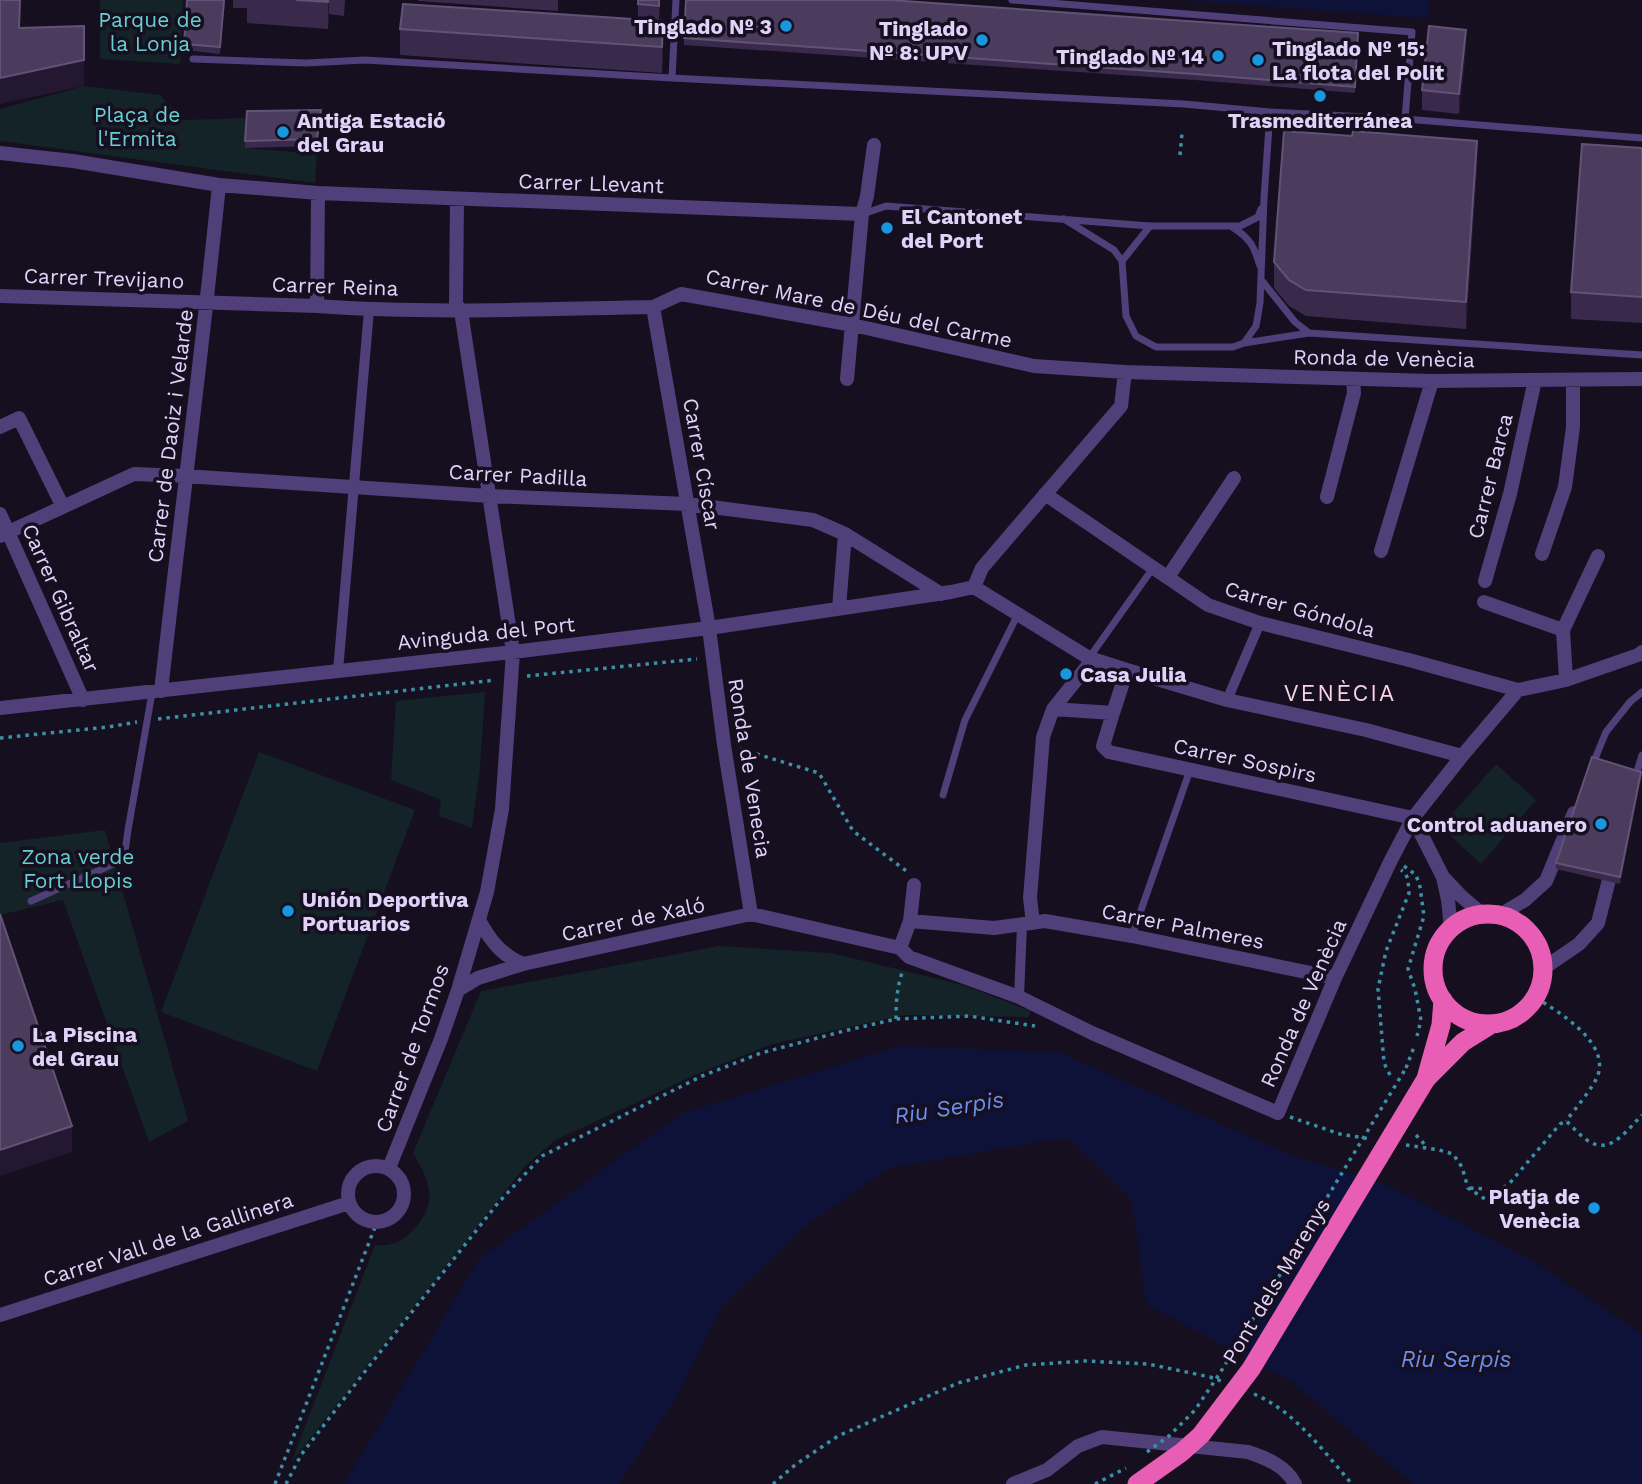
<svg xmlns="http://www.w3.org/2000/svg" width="1642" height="1484" viewBox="0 0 1642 1484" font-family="'Work Sans',sans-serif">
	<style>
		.green { fill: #132328 }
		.water { fill: #0e1239 }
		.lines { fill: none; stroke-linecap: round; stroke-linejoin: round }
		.path { stroke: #3a90a6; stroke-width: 3.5; stroke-dasharray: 3.5 5; stroke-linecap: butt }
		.service { stroke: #503f79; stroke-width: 7 }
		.pedestrian { stroke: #503f79; stroke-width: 10 }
		.minor { stroke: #503f79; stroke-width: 14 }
		.trunk { stroke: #e75eb4; stroke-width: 19 }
		.path-bridge { stroke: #3a90a6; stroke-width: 3.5; stroke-dasharray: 3.5 5; stroke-linecap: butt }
		.trunk-bridge { stroke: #e75eb4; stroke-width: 19 }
		.wall { fill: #392a4b }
		.shaded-wall { fill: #231732 }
		.building { fill: #4b3c5e; stroke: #625376; stroke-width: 2 }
		.poi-dot { fill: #1897e0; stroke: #160f1f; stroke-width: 2.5 }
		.labels { text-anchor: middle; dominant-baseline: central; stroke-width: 7; stroke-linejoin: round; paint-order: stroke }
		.park-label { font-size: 21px; fill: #66d0d2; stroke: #160f1f }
		.poi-label { font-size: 21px; font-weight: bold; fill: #e1d2fa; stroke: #160f1f; text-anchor: start }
		.street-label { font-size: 21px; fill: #e1d2fa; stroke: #160f1f }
		.neighbourhood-label { font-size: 23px; letter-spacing: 2px; fill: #fad3e2; stroke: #160f1f }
		.water-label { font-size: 23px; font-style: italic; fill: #6b8fef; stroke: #160f1f }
	</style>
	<rect width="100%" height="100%" fill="#160f1f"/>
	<!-- green -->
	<path class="green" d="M100,0h83l-3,64 -80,-5z
		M84,86l76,9 24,25 63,-2 -2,30 72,6 -2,29 -315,-42v-32z
		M485,692l-5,76 -8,60 -33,-12 2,-16 -50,-20 5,-79z
		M259,752l156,58 -98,261 -156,-59z
		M1496,764l40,36 -55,64 -40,-37z
		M105,830l83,291 -39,21 -86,-242 -63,15v-72z
		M719,946l112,7 132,32 68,26 -3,6 -123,-2 -133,29 -77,31 -141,66 -29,25 -234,297 84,-218c5,0 11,1 16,-1 17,-3 37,-28 38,-44 2,-17 -8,-33 -16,-47l68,-162z"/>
	<!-- water -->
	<path class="water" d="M1182,0h248l-2,18z
		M901,1046l157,6 232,103 99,31 144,75 109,73v150h-229l-121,-102 -146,-78 -14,-104 -65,-63 -178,31 -85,59 -82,79 -48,95 -55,83h-275l135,-225 203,-146z"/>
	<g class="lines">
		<!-- path -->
		<path class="path" d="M1180,155l2,-22
			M527,676l170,-17
			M158,719l337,-39
			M0,738l108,-11 29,-5
			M740,749l79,24 34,58 56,42
			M1404,866l12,9 4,12 4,29 -16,53 7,20 6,31 -4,16
			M1536,998c23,14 73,44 62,77 -5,13 -23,34 -32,46
			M896,1019c0,-17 1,-33 7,-49
			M1406,1068l8,-21
			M1390,1075l-6,-12 -6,-74 8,-38 23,-58 -1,-14 -3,-6 -4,-3
			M1290,1117l50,17 30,5
			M1416,1135l11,12
			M1406,1145l33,5 14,4 9,13 6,21 17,11
			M1470,1188l29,2 10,-6 51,-60 6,-3c8,7 17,18 26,22 20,10 37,-15 50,-28
			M1254,1394c42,18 69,57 98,90
			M275,1484l102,-262
			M286,1484l15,-29 69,-90 128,-162 44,-47 160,-80 59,-23 83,-22 52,-12 73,-3 66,10
			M773,1484l22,-19 43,-29 120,-53 68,-18 59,-4 63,3 62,13 11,4
			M1095,1484l31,-16"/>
		<!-- service -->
		<path class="service" d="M1012,0l400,32 -7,87
			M193,59l113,4 59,-3 307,18 512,26 86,8
			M672,78l4,-78
			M863,214l23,-8 264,20h90l18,-9 3,-8
			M1064,219l50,31 8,11 4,55 10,20 20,11h77l11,-4 12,-17 4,-23 4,-105 6,-86 135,7 237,19
			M1232,227c18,11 22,19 28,39
			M1122,261l28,-35
			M1263,282l32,40 14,11
			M1244,343l65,-10 333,22
			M1089,658l64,-90
			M1592,766l14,-34 24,-30 12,-10
			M1635,778l7,-23
			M943,795l22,-75 53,-106
			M31,901l93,-42 4,-29 24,-137
			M1132,936l58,-166"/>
		<!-- pedestrian -->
		<path class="pedestrian" d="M338,671l31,-361
			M1227,700l33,-77
			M1019,997l3,-72"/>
		<!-- minor -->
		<path class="minor" d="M0,153l73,8 146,24 99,8 544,21
			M0,296l317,10c112,8 224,3 336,1l28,-13 172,31 181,41 91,6 307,9 210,-2
			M317,306l1,-113
			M653,307l56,321 15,117 27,169
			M847,379l15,-165 5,-18 7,-51
			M0,427l19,-9 44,89
			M1045,494l163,111 52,18 149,37 109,30
			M1327,497l27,-104 -1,-14
			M0,514l83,186
			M0,536l134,-62 51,2 304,20 199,8 125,16 32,14 96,60
			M1381,551l51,-170
			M1542,554l23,-67 8,-60v-47
			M1168,577l66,-99
			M1485,581l25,-87 25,-114
			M974,587l115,71 38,12 -14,43 -60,-4 40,-50
			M974,587l8,-19 139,-162 4,-34
			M1484,602l79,28
			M839,608l6,-74
			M1127,670l100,30 139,30 96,26
			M1566,680l-3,-50 35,-74
			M161,691c19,-169 41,-337 58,-506
			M0,708l513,-56 196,-24 242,-36 23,-5
			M1113,713l-10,33 6,6 304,66
			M1413,818l30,59 5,23 3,28
			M1445,879l16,17 21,18
			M1500,915l25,-15 21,-19 28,-68
			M479,920c11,20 22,35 44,44
			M910,921l84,7 51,-7 87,15 203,42
			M1033,923l-3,-25 13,-161 10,-28
			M900,948l10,-27 4,-36
			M1544,968l35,-24 19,-21 15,-59
			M458,990l20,-12 45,-14 228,-50 149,34 9,9 110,40 73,36 186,80 57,-135 56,-118 22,-42 49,-62 56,-66 48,-10 72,-25 4,-3
			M348 1194a28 28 0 1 1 56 0a28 28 0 1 1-56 0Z
			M389,1168l52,-129 17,-49 29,-98 15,-83 11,-157 -52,-341 -5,-7 1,-105
			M0,1315l349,-112
			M1013,1484l34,-14 31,-24 24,-9 146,15c18,6 38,14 47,32"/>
		<!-- trunk -->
		<path class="trunk" d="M1433 969a55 55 0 1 1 110 0a55 55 0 1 1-110 0Z
			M1427,1075l14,-50 2,-25
			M1426,1079l37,-37 29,-18"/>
		<!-- path-bridge -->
		<path class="path-bridge" d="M1147,1452l22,-16 26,-26 25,-37 186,-305"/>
		<!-- trunk-bridge -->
		<path class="trunk-bridge" d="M1137,1484l45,-32 19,-17 50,-66 175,-290"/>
	</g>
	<!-- wall -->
	<path class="wall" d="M187,0h38l-5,54 -36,-4z
		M233,0h112l-1,16 -15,-2 -1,15 -81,-6v-15h-14z
		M418,0h140v11l-140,-10z
		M638,0h22l-1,20 -21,-3z
		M400,29l263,18 -1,26 -262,-18z
		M684,38l674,1 -3,54 -160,-13 -511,-35z
		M1466,50l-7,64 -37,-4v-20z
		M321,117l-4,29 -72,2v-7z
		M1642,148v175l-71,-4v-27z
		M1477,167l-11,162 -160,-13 -17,-10 -15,-18v-26z
		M1641,778l-21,106 -64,-15v-6z"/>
	<!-- shaded-wall -->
	<path class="shaded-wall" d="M328,0h1v14l-1,15z
		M663,21v26l-1,26v-26z
		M84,26v60l-84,18v-26z
		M1466,30v20l-7,64v-20z
		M1477,141v26l-11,162v-27z
		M1641,772v6l-21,106v-7z
		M72,1126v26l-72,24v-26z"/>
	<!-- building -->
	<path class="building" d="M0,0h20l-1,28 65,-2v34l-84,18z
		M187,0h37l-4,47 -36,-3z
		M296,0h32v2z
		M638,0h21v6l-21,-2z
		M686,0h204l468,33 -3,54 -160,-13 -511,-36z
		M403,4l260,17 -1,26 -262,-18z
		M1429,26l37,4 -7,64 -37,-4z
		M321,110l-4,29 -72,2 2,-30z
		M1284,131l68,5 1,-5 124,10 -11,161 -160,-12 -17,-10 -15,-18z
		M1582,144l60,4v149l-71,-5z
		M1592,757l49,15 -21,105 -64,-14z
		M0,914l72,212 -72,24z"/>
	<!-- markers -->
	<g class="poi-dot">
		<circle cx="786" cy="26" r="7"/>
		<circle cx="982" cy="40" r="7"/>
		<circle cx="1218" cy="56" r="7"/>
		<circle cx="1258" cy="60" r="7"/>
		<circle cx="1320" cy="96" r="7"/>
		<circle cx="283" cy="132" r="7"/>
		<circle cx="887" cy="228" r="7"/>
		<circle cx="1066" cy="674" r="7"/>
		<circle cx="1601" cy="824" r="7"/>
		<circle cx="288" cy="911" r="7"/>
		<circle cx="18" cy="1046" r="7"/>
		<circle cx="1594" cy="1208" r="7"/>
	</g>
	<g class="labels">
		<!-- park labels -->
		<g class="park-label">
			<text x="150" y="19">Parque de<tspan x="150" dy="24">la Lonja</tspan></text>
			<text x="137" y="114">Plaça de<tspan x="137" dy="24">l'Ermita</tspan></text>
			<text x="78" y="856">Zona verde<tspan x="78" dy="24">Fort Llopis</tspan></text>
		</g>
		<!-- poi labels -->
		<g class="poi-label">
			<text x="772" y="26" text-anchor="end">Tinglado Nº 3</text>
			<text x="968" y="28" text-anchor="end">Tinglado<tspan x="968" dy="24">Nº 8: UPV</tspan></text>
			<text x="1272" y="48">Tinglado Nº 15:<tspan x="1272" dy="24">La flota del Polit</tspan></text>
			<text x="1204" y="56" text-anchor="end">Tinglado Nº 14</text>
			<text x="297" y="120">Antiga Estació<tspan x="297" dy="24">del Grau</tspan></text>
			<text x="1320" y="120" text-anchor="middle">Trasmediterránea</text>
			<text x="901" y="216">El Cantonet<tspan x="901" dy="24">del Port</tspan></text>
			<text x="1080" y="674">Casa Julia</text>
			<text x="1587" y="824" text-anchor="end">Control aduanero</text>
			<text x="302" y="899">Unión Deportiva<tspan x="302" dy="24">Portuarios</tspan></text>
			<text x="32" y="1034">La Piscina<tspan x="32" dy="24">del Grau</tspan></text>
			<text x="1580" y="1196" text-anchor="end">Platja de<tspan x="1580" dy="24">Venècia</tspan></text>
		</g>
		<!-- street labels -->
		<g class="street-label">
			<text transform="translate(591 183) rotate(2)">Carrer Llevant</text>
			<text transform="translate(104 278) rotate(2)">Carrer Trevijano</text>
			<text transform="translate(335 286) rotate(2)">Carrer Reina</text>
			<text transform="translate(859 308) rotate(12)">Carrer Mare de Déu del Carme</text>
			<text transform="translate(1384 358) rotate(1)">Ronda de Venècia</text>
			<text transform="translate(170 436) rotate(-83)">Carrer de Daoiz i Velarde</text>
			<text transform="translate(702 464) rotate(80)">Carrer Císcar</text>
			<text transform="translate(518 475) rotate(3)">Carrer Padilla</text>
			<text transform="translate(1490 476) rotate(-76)">Carrer Barca</text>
			<text transform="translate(61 598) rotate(66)">Carrer Gibraltar</text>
			<text transform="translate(1300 609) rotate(16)">Carrer Góndola</text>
			<text transform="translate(486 633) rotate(-6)">Avinguda del Port</text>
			<text transform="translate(1245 760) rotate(12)">Carrer Sospirs</text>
			<text transform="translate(750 768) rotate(81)">Ronda de Venecia</text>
			<text transform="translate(633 919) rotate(-12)">Carrer de Xaló</text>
			<text transform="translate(1183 926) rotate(11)">Carrer Palmeres</text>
			<text transform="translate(1303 1003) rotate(-66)">Ronda de Venècia</text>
			<text transform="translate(412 1048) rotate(-70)">Carrer de Tormos</text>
			<text transform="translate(168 1239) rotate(-18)">Carrer Vall de la Gallinera</text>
			<text transform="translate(1276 1281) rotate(-59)">Pont dels Marenys</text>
		</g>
		<!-- neighbourhood labels -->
		<g class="neighbourhood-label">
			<text x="1340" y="693">VENÈCIA</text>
		</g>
		<!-- water labels -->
		<g class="water-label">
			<text transform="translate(949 1108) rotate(-9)">Riu Serpis</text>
			<text x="1456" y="1359">Riu Serpis</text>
		</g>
	</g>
</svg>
